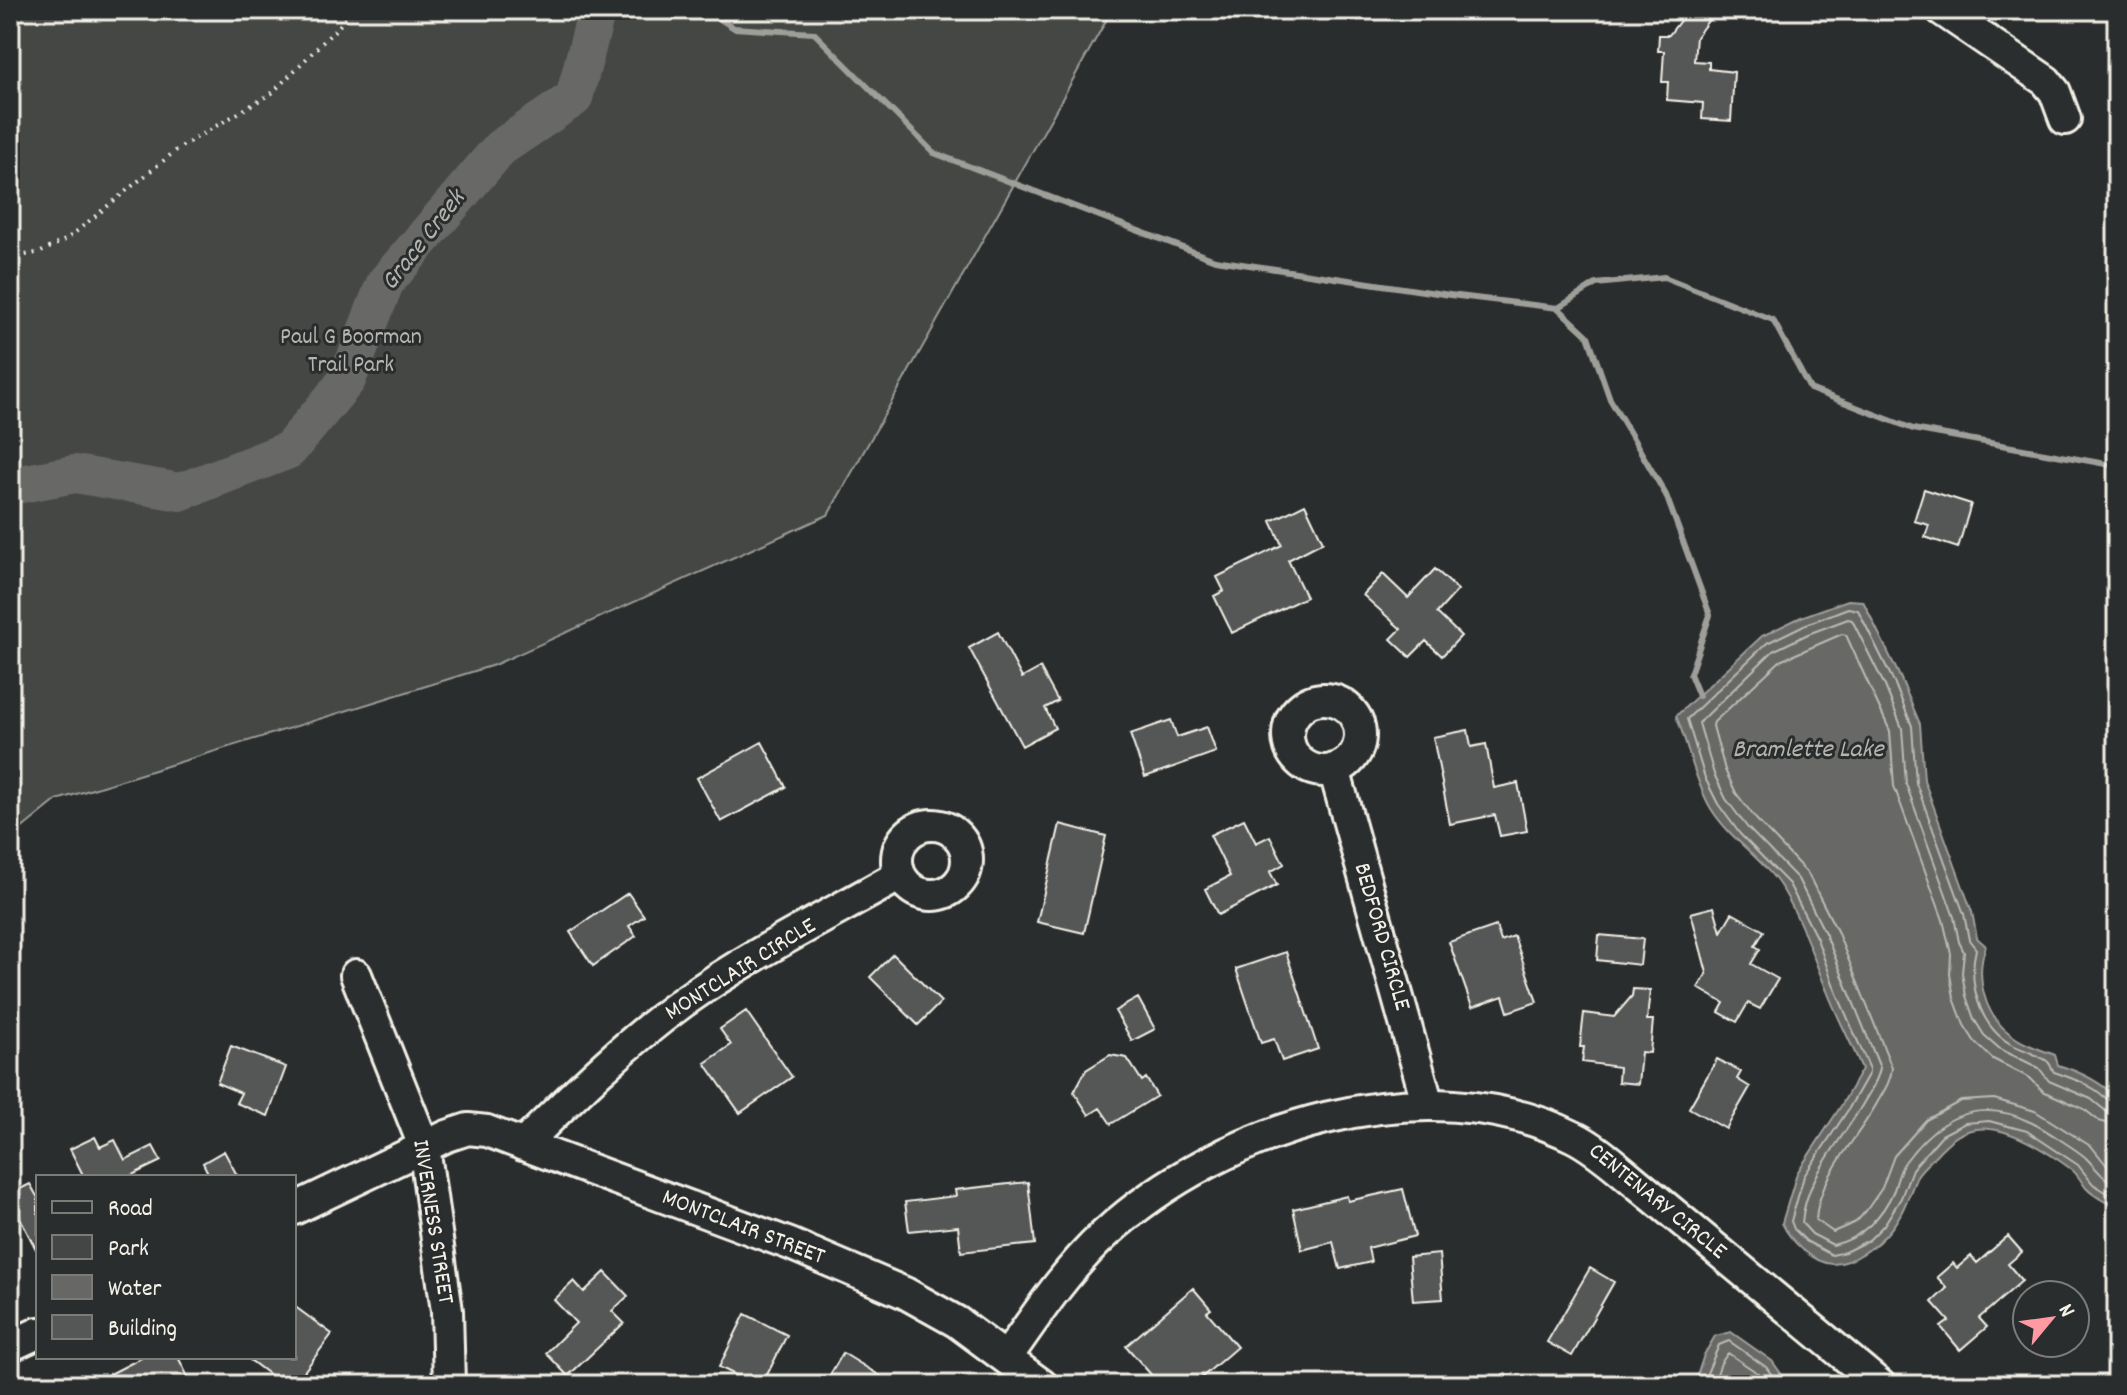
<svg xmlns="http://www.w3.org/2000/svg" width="2127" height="1395" viewBox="0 0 2127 1395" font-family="Dekko,sans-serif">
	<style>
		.green { fill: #444645; stroke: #9c9c96; stroke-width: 2 }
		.water { fill: #676866; stroke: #9f9f9a; stroke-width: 2 }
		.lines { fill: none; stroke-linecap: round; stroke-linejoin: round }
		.shore { stroke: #bcbab4; stroke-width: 2 }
		.stream { stroke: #9f9f9a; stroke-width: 6 }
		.river { stroke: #676866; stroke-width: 38 }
		.building { fill: #555756; stroke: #f4f1e8; stroke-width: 2 }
		.minor-casing { stroke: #f4f1e8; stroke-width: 36 }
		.path { stroke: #f4f1e8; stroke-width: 4; stroke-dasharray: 2 6; stroke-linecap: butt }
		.minor { stroke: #2a2d2e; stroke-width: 30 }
		.labels { text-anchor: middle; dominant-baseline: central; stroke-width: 6; stroke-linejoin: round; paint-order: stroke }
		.park-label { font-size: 24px; fill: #b6b5af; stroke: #2a2d2e }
		.street-label { font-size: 24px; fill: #f4f1e8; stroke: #2a2d2e }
		.water-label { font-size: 26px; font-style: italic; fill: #b5b3ae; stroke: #2a2d2e }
	</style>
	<rect width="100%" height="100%" fill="#2a2d2e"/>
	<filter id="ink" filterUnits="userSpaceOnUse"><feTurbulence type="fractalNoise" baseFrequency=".0125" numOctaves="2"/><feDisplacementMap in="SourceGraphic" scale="16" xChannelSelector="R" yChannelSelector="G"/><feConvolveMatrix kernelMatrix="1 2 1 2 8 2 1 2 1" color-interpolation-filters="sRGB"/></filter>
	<g filter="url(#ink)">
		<!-- green -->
		<path class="green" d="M10,10h1102l-284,505 -334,150 -437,135 -47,38z"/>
		<!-- water -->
		<path class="water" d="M1848,600l15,1 38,78 19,45 4,56 48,132 5,26 9,8c-11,29 -3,67 23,87 13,11 30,16 46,22l3,10c23,7 42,16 59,33v111c-10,-7 -23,-12 -31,-21 -5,-6 -8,-14 -15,-19 -20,-15 -56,-38 -81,-40 -26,-3 -41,11 -57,29 -5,6 -12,11 -16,18 -8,19 -14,38 -27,54 -12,15 -37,34 -57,34 -21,-1 -43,-24 -51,-41l15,-50 44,-67 21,-37c-11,-27 -25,-52 -35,-78 -14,-34 -25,-69 -44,-101 -19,-31 -54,-51 -73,-83 -16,-28 -21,-61 -34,-91l86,-80 39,-19z
			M1731,1332l41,29 17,24h-95l10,-30 11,-19z"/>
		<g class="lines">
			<!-- shore -->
			<path class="shore" d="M2117,1104c-10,-2 -14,-10 -23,-15 -13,-8 -26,-12 -40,-17 -2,-3 -3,-7 -6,-10 -4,-5 -31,-14 -39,-19 -31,-19 -41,-62 -33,-94l-7,-9 -5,-26 -48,-131 -4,-57 -18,-44 -36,-72 -10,-2 -44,17 -37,18 -80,76 18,59 13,26 22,30 49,50 28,55 18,50 34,78v6l-21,37 -44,66 -13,45 3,8 12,12 26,14 13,-3 24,-12 15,-15 17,-27 11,-29 30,-34 23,-12 24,-2 38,10 51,34 15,19 24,15
				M2117,1114l-10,-2 -16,-13 -42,-18 -10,-13 -39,-19 -16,-14 -10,-16 -8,-23 -4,-23 2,-21 -5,-10 -5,-25 -48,-133 -4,-56 -17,-42 -33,-66 -4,-1 -40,15 -35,17 -74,72 15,51 12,25 21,28 51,52 28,56 54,133c-2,13 -10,23 -16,34 -22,39 -59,75 -62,121l10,11 21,11c28,-6 50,-29 61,-55 3,-9 5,-20 11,-28 32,-44 72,-66 125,-40 10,4 50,30 56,36 13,13 15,19 31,29
				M2117,1126l-18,-5 -15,-12 -41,-18 -13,-13 -37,-19 -18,-17 -11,-17 -10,-27 -4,-24 1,-20 -8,-34 -49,-134 -4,-55 -44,-96 -4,-1 -62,27 -66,61 -1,4 12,44 11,23 20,26 52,55 29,57 55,137c-1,13 -8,23 -15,35 -20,37 -59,74 -61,117l17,12 23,-10 10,-11 16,-23 12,-32 32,-36 35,-19 33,-2 41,12 57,36 16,20 9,6
				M1702,1385l17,-40 10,-4 37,26 13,18
				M1713,1385l8,-22 7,-10 31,21 8,11"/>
			<!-- stream -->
			<path class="stream" d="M706,10l28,18 80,5 120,120 281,107 235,35 108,13 38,-24 68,-7 109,43 37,69 103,40 204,37
				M596,13l13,-3
				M1558,308l30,28 22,63 56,96 44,120 -20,59 9,22"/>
			<!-- river -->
			<path class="river" d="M10,486l65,-12 105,18 109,-42 58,-70 38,-97 115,-135 74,-50 23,-88"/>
		</g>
		<!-- building -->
		<path class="building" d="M1688,10h28l-20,27 -2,24 15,1v7l25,3 -3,49 -29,-2 1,-16 -36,-3 1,-18h-6l2,-31h-6l1,-16h10z
			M1924,489l47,15 -13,44 -33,-11 4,-12 -15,-4z
			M1305,504l18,38 -35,18 18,37 -74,36 -18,-37 10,-5 -7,-14 65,-32 -11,-24z
			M1435,569l23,21 -21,23 24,23 -19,20 -16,-15 -16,16 -19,-18 10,-10 -38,-34 20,-21 25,24z
			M998,632l24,46 18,-10 18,33 -13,7 10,20 -33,18 -53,-98z
			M1171,720l6,17 30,-10 9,25 -71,25 -15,-43z
			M1468,730l3,17 15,-3 8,44 24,-5 9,48 -27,5 -5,-21 -45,9 -17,-87z
			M762,742l24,45 -65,35 -24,-44z
			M1244,819l12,24 14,-7 14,28 -14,8 7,13 -59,30 -13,-26 25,-13 -20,-41z
			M1060,824l46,12 -22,97 -47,-11z
			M628,893l16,23 -15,10 7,10 -43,30 -23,-34z
			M1714,907l7,25 11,-19 32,18 -9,15 5,3 -9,15 27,15 -18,30 -12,-6 -11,19 -18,-10 5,-9 -26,-15 9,-15 -16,-60z
			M1496,926l5,15 13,-5 23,66 -29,10 -5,-16 -31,11 -23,-65z
			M1599,935l44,4 -3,26 -43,-5z
			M1286,952l32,97 -36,12 -8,-22 -13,4 -25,-74z
			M893,954l48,48 -23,23 -48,-48z
			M1633,989l17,1 -3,30h6l-3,33 -9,-1 -3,32 -20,-2 1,-15 -37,-5 2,-15h-4l4,-34 30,4 18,-21z
			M1138,998l17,31 -23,12 -17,-30z
			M746,1011l46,66 -52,36 -35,-50 26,-18 -11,-16z
			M231,1046l55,21 -18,49 -32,-13 5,-10 -24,-10z
			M1110,1055l17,3 15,23 4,-3 11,18 -46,28 -11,-16 -11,7 -15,-23 12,-22z
			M1717,1059l24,13 -4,7 13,8 -24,42 -37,-21z
			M95,1137l5,10 15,-7 10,20 28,-14 8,15 -29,14 1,2h-49l-14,-28z
			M224,1151l14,26h-28l-7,-14z
			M1028,1182l7,62 -74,8 -3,-26 -49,5 -4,-29 51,-6 -1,-6z
			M30,1184l8,14v55l-23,-44 4,-2 -7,-14z
			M1403,1189l12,47 -47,12 3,14 -31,7 -7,-27 -31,8 -9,-41 54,-13 1,5z
			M2008,1236l14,16 -14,12 14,17 -43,37 8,9 -27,23 -19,-23 8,-6 -17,-19 15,-14 -10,-11 16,-14 4,5 14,-12 6,7z
			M1439,1254l4,45 -30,2 -4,-44z
			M1590,1268l24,14 -42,74 -25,-14z
			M605,1272l23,24 -16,15 12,12 -56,53 -22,-23 30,-30 -22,-23 20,-19 10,11z
			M1193,1288l18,21 -4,3 30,35 -44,38h-33l-34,-39z
			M294,1306l38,28 -38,51h-11l-37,-28h48z
			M745,1314l42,21 -25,50h-6l-37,-18z
			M843,1353l52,32h-71z
			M143,1357h35l14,28h-103z"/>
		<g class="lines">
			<!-- minor casing -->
			<g class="minor-casing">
				<path id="minor" d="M1942,10l104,71 9,11 10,27
					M1288 735a36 36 0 1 1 72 0a36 36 0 1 1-72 0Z
					M1334,769l94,336
					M897 860a35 35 0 1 1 70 0a35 35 0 1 1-70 0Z
					M356,975l68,171 23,165 2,74
					M523,1145c51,-51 102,-101 160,-143 68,-48 145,-86 217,-127
					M294,1209l153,-73 21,-7 19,2 303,113 115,49 52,29 85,63
					M10,1346l28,-13
					M1007,1357c30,-43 59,-87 98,-123 116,-107 320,-171 469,-97 20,10 37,25 54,39l252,209"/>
			</g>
			<!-- path -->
			<path class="path" d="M10,258l31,-6 26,-13 112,-91 93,-55 83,-83"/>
			<!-- minor -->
			<use href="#minor" class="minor"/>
		</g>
	</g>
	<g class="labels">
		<!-- park labels -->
		<g class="park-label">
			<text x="351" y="338">Paul G Boorman<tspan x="351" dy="28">Trail Park</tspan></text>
		</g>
		<!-- street labels -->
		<g class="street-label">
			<text transform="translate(1381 937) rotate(74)">BEDFORD CIRCLE</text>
			<text transform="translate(741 970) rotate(-32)">MONTCLAIR CIRCLE</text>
			<text transform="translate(1657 1202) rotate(39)">CENTENARY CIRCLE</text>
			<text transform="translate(432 1222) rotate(81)">INVERNESS STREET</text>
			<text transform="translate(743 1228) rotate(21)">MONTCLAIR STREET</text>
		</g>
		<!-- water labels -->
		<g class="water-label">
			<text transform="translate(424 241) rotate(-52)">Grace Creek</text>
			<text x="1808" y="750">Bramlette Lake</text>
		</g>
	</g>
	<!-- margin -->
	<rect width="2127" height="1395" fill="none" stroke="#2a2d2e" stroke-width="40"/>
	<rect x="20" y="20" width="2087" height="1355" fill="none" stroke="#f4f1e8" stroke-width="3" filter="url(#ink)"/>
	<!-- legend -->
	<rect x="36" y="1175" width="260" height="184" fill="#2a2d2e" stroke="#7b7b78" stroke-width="2"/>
	<rect x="52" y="1201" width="40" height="12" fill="#2a2d2e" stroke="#7b7b78" stroke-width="2"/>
	<text x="108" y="1215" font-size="24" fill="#f4f1e8">Road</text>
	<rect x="52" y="1235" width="40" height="24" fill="#444645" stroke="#7b7b78" stroke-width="2"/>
	<text x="108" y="1255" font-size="24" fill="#f4f1e8">Park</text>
	<rect x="52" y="1275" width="40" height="24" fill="#676866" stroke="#7b7b78" stroke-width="2"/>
	<text x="108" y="1295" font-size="24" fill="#f4f1e8">Water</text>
	<rect x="52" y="1315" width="40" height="24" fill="#555756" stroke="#7b7b78" stroke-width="2"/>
	<text x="108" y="1335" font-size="24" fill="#f4f1e8">Building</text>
	<!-- north arrow -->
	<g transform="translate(2051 1319) rotate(61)"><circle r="38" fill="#2a2d2e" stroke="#7b7b78" stroke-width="2"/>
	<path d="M0-6L14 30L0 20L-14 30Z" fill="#ff9aa2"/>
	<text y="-12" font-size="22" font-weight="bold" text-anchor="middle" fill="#f4f1e8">N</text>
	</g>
</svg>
